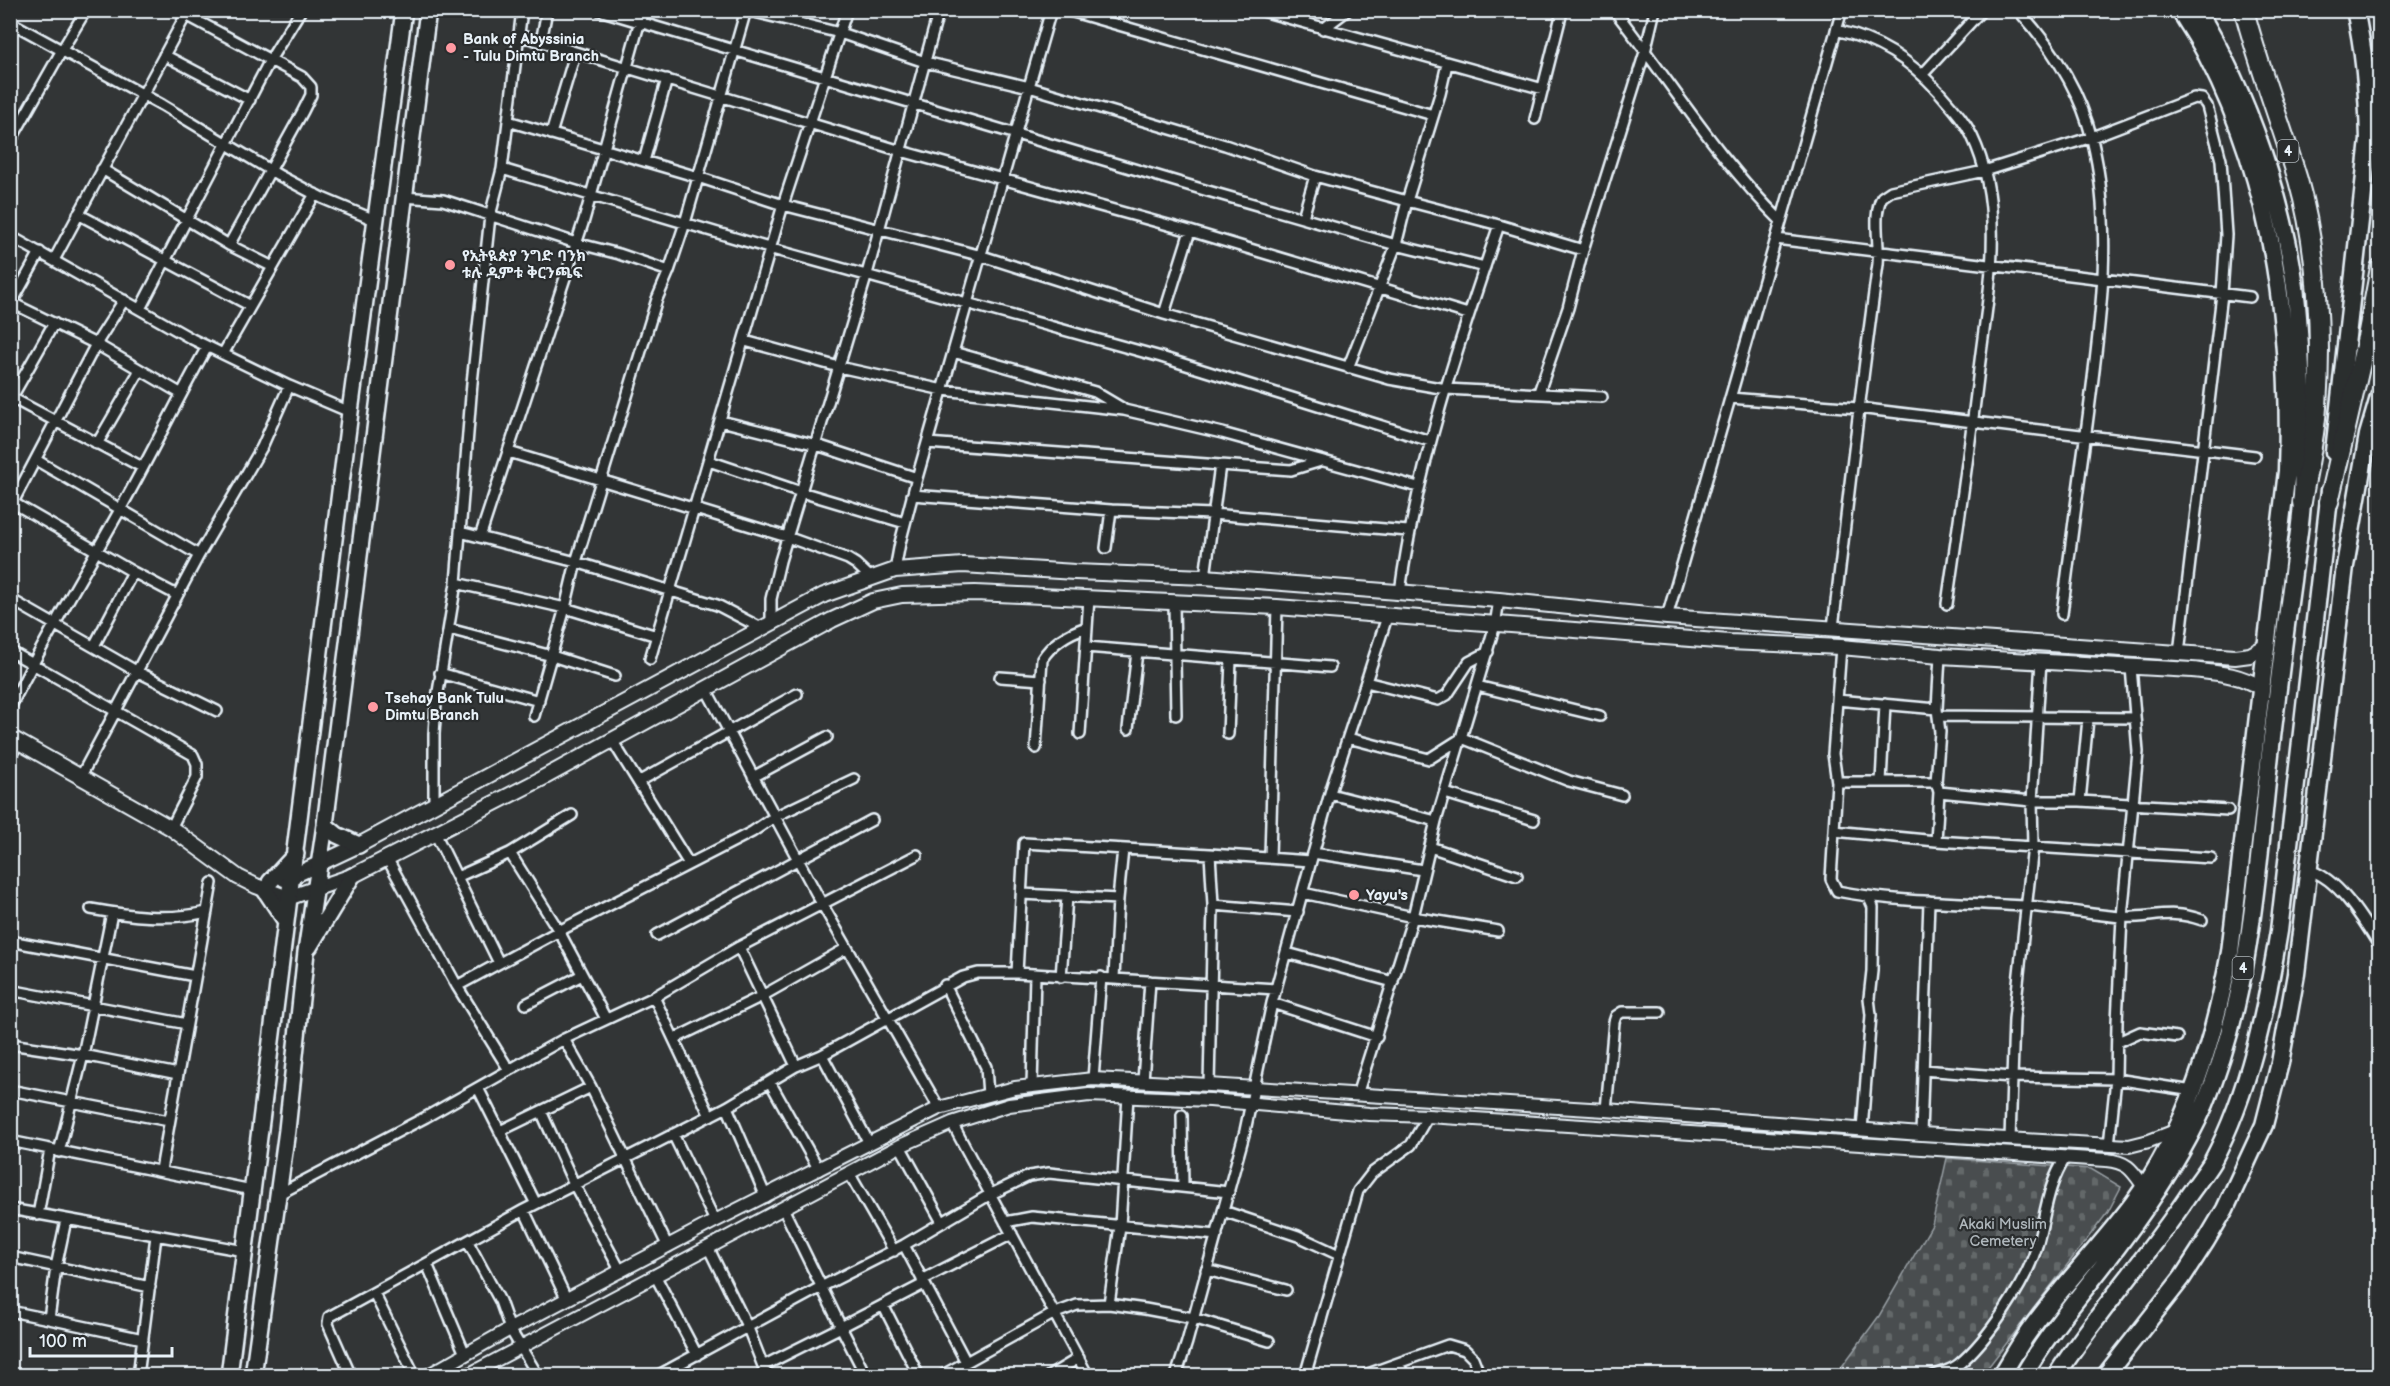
<svg xmlns="http://www.w3.org/2000/svg" width="2390" height="1386" viewBox="0 0 2390 1386" font-family="'Balsamiq Sans','Noto Sans Ethiopic',sans-serif">
	<style>
		.cemetery { fill: url(#cemetery-stones); stroke: #989fa4; stroke-width: 1.5 }
		.lines { fill: none; stroke-linecap: round; stroke-linejoin: round }
		.minor-casing { stroke: #e8f1f8; stroke-width: 14 }
		.tertiary-casing { stroke: #e8f1f8; stroke-width: 16 }
		.secondary-casing { stroke: #e8f1f8; stroke-width: 18 }
		.primary-casing { stroke: #e8f1f8; stroke-width: 20 }
		.trunk-casing { stroke: #e8f1f8; stroke-width: 21 }
		.motorway-casing { stroke: #e8f1f8; stroke-width: 22 }
		.minor { stroke: #2a2d2e; stroke-width: 9 }
		.tertiary { stroke: #2a2d2e; stroke-width: 12 }
		.secondary { stroke: #2a2d2e; stroke-width: 14 }
		.primary { stroke: #2a2d2e; stroke-width: 15 }
		.trunk { stroke: #2a2d2e; stroke-width: 16 }
		.motorway { stroke: #2a2d2e; stroke-width: 18 }
		.poi-dot { fill: #ff9aa2; stroke: #2a2d2e; stroke-width: 2 }
		.labels { text-anchor: middle; dominant-baseline: central; stroke-width: 4.5; stroke-linejoin: round; paint-order: stroke }
		.shield { fill: #2a2d2e; stroke: #afb6bb; stroke-width: 1.5 }
		.shield-label { font-size: 14px; font-weight: bold; fill: #e8f1f8 }
		.poi-label { font-size: 15px; font-weight: bold; fill: #e8f1f8; stroke: #2a2d2e; text-anchor: start }
		.park-label { font-size: 15px; fill: #b0b8bd; stroke: #2a2d2e }
	</style>
	<defs>
		<pattern id="cemetery-stones" width="16" height="16" patternUnits="userSpaceOnUse" patternTransform="scale(1.5)"><rect width="16" height="16" fill="#494d4f"/><path d="M2 7V4a2 2 0 0 1 4 0v3zM10 15v-3a2 2 0 0 1 4 0v3z" fill="#636769"/></pattern>
	</defs>
	<rect width="100%" height="100%" fill="#323536"/>
	<filter id="ink" filterUnits="userSpaceOnUse"><feTurbulence type="fractalNoise" baseFrequency=".0167" numOctaves="2"/><feDisplacementMap in="SourceGraphic" scale="12" xChannelSelector="R" yChannelSelector="G"/><feConvolveMatrix kernelMatrix="1 2 1 2 8 2 1 2 1" color-interpolation-filters="sRGB"/></filter>
	<g filter="url(#ink)">
		<!-- cemetery -->
		<path class="cemetery" d="M1947,1158l144,11 30,18 -13,25 -126,163 -147,1 44,-60 53,-91z"/>
		<g class="lines">
			<!-- minor casing -->
			<g class="minor-casing">
				<path id="minor" d="M177,10l125,67 9,10v8l-8,16 -74,134
					M599,10l609,181 188,54 89,22
					M746,10l94,23 85,29 104,25 196,58 90,31 92,25 33,-107 7,-30
					M1066,10l367,105
					M1259,10l284,79
					M1614,10c56,71 103,148 167,211
					M2018,10c34,37 62,80 74,129 23,94 7,192 -5,286 -9,63 -17,126 -25,189
					M1490,11v-1
					M10,22l152,83 118,71 42,22 55,23
					M1323,29l25,-19
					M1836,30c43,10 73,29 103,62 12,14 25,27 33,44 35,73 16,157 7,233 -9,79 -21,157 -32,235
					M519,35l382,116 289,80 278,83
					M541,42l6,-32
					M164,55l86,45
					M1923,74l59,-64
					M1535,119l26,-103
					M508,121l190,56 85,28 199,51 182,58 225,65 57,10 156,8
					M551,134l24,-80
					M10,142l52,-92 24,-40
					M644,161l23,-82
					M102,169l127,76 44,22
					M502,169l270,80 389,108 269,84
					M404,197l39,3 133,43 43,11 50,17
					M78,214l171,91
					M1303,217l12,-41
					M10,236l182,103 97,47 61,26
					M1776,239l474,58
					M54,260l134,-249
					M10,302l86,42 84,49
					M10,306l30,-54
					M140,309l130,-249 31,-50
					M1164,314l26,-83
					M745,341l94,26 104,23 181,20 98,23 196,54
					M953,352l142,40 27,16
					M223,354l92,-160
					M1348,368l48,-123 11,-44 92,24 84,25
					M1539,392l29,-84 15,-58 62,-198 10,-42
					M10,397l132,70
					M12,397l42,-74
					M1730,398l128,10 397,48
					M721,421l96,24 100,33
					M927,443l293,22 -15,112
					M97,444l43,-74
					M509,452l278,85 61,22 8,5 15,14
					M36,460l163,95 -118,221
					M709,461l92,31 104,31
					M1220,465l71,5 30,-9
					M912,495l199,15 101,4 196,17
					M10,501l123,71 44,23
					M10,508l86,-164 28,-44
					M460,532l116,30 141,43 46,24
					M480,537l104,-317 59,-210
					M1106,548l5,-38
					M199,555l63,-108 27,-61
					M895,570l5,-27 17,-65 134,-468
					M456,583l109,25 92,28
					M1400,592c17,-126 58,-247 99,-367
					M10,599l126,72 81,40
					M1174,603l2,112
					M1667,617l175,-607
					M771,624v-25l9,-38 87,-287 72,-264
					M1833,628c14,-121 28,-243 45,-364 2,-21 -6,-48 4,-67l9,-6 93,-20 108,-34 102,-39 8,1 5,7 14,54 5,75 -4,59 -43,359
					M449,629l103,27 63,20
					M94,646l39,-74
					M1086,647l244,20
					M1841,647l-8,107 4,28 -6,97 6,12c61,12 125,11 187,15 33,2 64,8 96,11 32,2 49,-9 82,3
					M10,651l183,104 4,9v13l-26,51
					M650,659l133,-454 64,-195
					M440,673l99,28
					M1000,677l41,3
					M1366,682l72,18 9,-5 22,-33 19,-10
					M1477,686l123,30
					M706,689l116,215 117,204
					M1837,700l100,9
					M10,708c34,-69 74,-134 111,-200 30,-53 56,-108 86,-161
					M534,716l31,-108 11,-46 81,-263 12,-28 16,-48 61,-213
					M1938,716l196,2
					M1128,729l9,-77
					M1080,734l9,-136
					M1228,734l3,-74
					M1348,738l81,21 33,-21 107,43 53,14
					M612,740l77,124
					M1036,748l6,-89c11,-17 26,-26 45,-32
					M10,757l9,-15
					M753,777l74,-40
					M638,782l159,-88
					M1837,782h99
					M1881,782l4,-78
					M1939,792l93,9h48l148,9
					M1445,793l89,27
					M1330,794l106,27
					M2080,801l8,-82
					M434,804v-70l2,-30 20,-121 16,-200 18,-167 12,-47 20,-159
					M1834,831l102,10 275,17
					M435,833l64,130
					M1936,841l3,-49 -3,-10 4,-50 -3,-23 3,-53
					M1430,847l87,29
					M510,853l49,78 47,88
					M1313,853l110,17
					M1210,854l101,7
					M1270,857l7,-250
					M387,858l70,128 52,84
					M2308,870c30,7 56,51 72,77
					M457,877l53,-24 62,-38
					M1303,893l110,24 85,14
					M1022,894l96,5
					M1213,905l85,7
					M91,909c39,7 76,12 116,3
					M657,935l215,-115
					M10,941l185,35
					M739,947l57,119
					M1287,953l106,29
					M1017,973l7,-130 186,11 3,51 -4,180
					M1061,977l6,-80
					M1114,978l4,-79 5,-50
					M945,985l41,82 2,28
					M457,986l102,-55 193,-99 22,-15 80,-38
					M10,990l177,34
					M654,997l56,119
					M1272,1003l105,34
					M526,1004l56,-29
					M564,1039l27,48 77,160
					M674,1039l88,-43 85,-48
					M2118,1042l22,-10 37,5
					M10,1044l73,11 95,19
					M822,1055l47,88
					M1923,1070l88,7 105,2 77,12
					M1093,1079l8,-102
					M1143,1081l7,-100
					M770,1082l49,88
					M1032,1086l3,-111
					M478,1088l58,116
					M10,1090l159,31
					M1357,1095l56,-178 23,-96 59,-196 4,-25
					M727,1107l39,90
					M1606,1110l8,-88 2,-6 6,-4h38
					M541,1111l33,73 47,88
					M1182,1115l1,72
					M952,1123l136,253
					M1862,1130l9,-115 -2,-17 3,-27 1,-64 -4,-9
					M500,1131l91,-44
					M673,1134l42,87
					M1921,1134l8,-233
					M2010,1139l4,-120 19,-173 -1,-45 9,-140
					M10,1141l242,49
					M2109,1145l7,-66 1,-57 5,-105 16,-165 -7,-85
					M900,1146l42,76
					M59,1152l24,-97 29,-142
					M161,1170l51,-287
					M849,1173l45,78
					M277,1195l149,-78 138,-78 90,-42 85,-50 178,-92
					M10,1209l235,42
					M524,1210l43,90
					M1223,1211l75,25 41,19
					M38,1215l12,-66
					M66,1220l-10,47 -7,52 94,20
					M1005,1222l27,-5 185,18
					M468,1242l32,59 10,28 28,47
					M904,1245l62,117
					M708,1247l40,81 19,48
					M10,1257l140,30
					M427,1264l38,90
					M1206,1270l80,20
					M655,1275l42,80
					M922,1280l90,-46
					M374,1293l41,83
					M1109,1304l11,-78 8,-130
					M883,1305l36,71
					M10,1311l39,8
					M1398,1363l6,13
					M763,1366l78,-39 -58,-119
					M138,1376l18,-140
					M351,1376l-23,-52 1,-7 195,-107 203,-103 69,-41 26,-11 141,-78 15,-4h39l259,16
					M657,1376l164,-89 83,-42 85,-50 40,-19 20,-3 180,19
					M866,1376l-25,-49 83,-43
					M941,1376l112,-62 24,-9 32,-1 36,5 48,9 76,23
					M1049,1376l30,-18
					M1176,1376l11,-34 58,-211 27,-128 39,-142 21,-75 55,-169
					M1305,1376l53,-185 14,-18 39,-28 17,-29
					M1362,1376l86,-31 17,5 8,8 7,18
					M1933,1376c9,-4 19,-6 26,-12 28,-23 66,-80 77,-115 10,-33 10,-62 30,-92"/>
			</g>
			<!-- tertiary casing -->
			<g class="tertiary-casing">
				<path id="tertiary" d="M427,1376l83,-47 205,-108 224,-113 76,-20 78,-9 116,6 397,25 315,24 208,12 20,-5 26,-10
					M466,1376l434,-230 52,-23 57,-18 80,-10 121,5 159,14 59,2 678,44c22,2 26,10 38,27"/>
			</g>
			<!-- secondary casing -->
			<g class="secondary-casing">
				<path id="secondary" d="M10,737l161,91 67,49 18,9 32,12 64,-22 35,-18 154,-79 291,-159 41,-19 29,-6 73,-2 302,14 452,35 112,5 99,9 252,14c26,3 47,4 69,18
					M284,879l7,-2 68,-32 465,-250 71,-25 68,-5 112,7 130,5 294,23 168,17 568,40 15,-2 16,-9"/>
			</g>
			<!-- primary casing -->
			<g class="primary-casing">
				<path id="primary" d="M325,825l12,10 22,10
					M270,882l26,-28
					M265,890l20,30
					M309,947l43,-71
					M229,1376l121,-964 54,-402
					M253,1376l34,-246 19,-178 19,-127 103,-815"/>
			</g>
			<!-- trunk casing -->
			<g class="trunk-casing">
				<path id="trunk" d="M2334,452l35,-312c-1,-44 -4,-86 -14,-130
					M2001,1376c8,-13 16,-27 24,-39 33,-48 75,-89 109,-135 53,-73 80,-162 96,-250l57,-481c5,-141 -14,-286 -79,-413 -8,-17 -19,-32 -28,-48
					M2023,1376c27,-47 63,-87 95,-130 33,-44 65,-91 87,-142 46,-110 52,-233 65,-350 7,-58 14,-116 22,-173 3,-27 9,-53 10,-80 1,-21 0,-44 0,-65 0,-44 -1,-88 -5,-131 -9,-96 -49,-213 -100,-295
					M2056,1376c40,-62 89,-116 130,-177 8,-12 18,-24 26,-37 38,-71 54,-153 67,-231l51,-441
					M2105,1376l77,-98 24,-37 19,-32 39,-84 16,-62 16,-89 49,-408 23,-131 12,-41"/>
			</g>
			<!-- motorway casing -->
			<g class="motorway-casing">
				<path id="motorway" d="M2244,10c15,58 37,113 54,170 20,70 24,155 19,227 -2,32 -10,64 -15,95
					M2329,502l38,-165 13,-69"/>
			</g>
			<!-- minor -->
			<use href="#minor" class="minor"/>
			<!-- tertiary -->
			<use href="#tertiary" class="tertiary"/>
			<!-- secondary -->
			<use href="#secondary" class="secondary"/>
			<!-- primary -->
			<use href="#primary" class="primary"/>
			<!-- trunk -->
			<use href="#trunk" class="trunk"/>
			<!-- motorway -->
			<use href="#motorway" class="motorway"/>
		</g>
	</g>
	<!-- markers -->
	<g class="poi-dot">
		<circle cx="451" cy="48" r="6"/>
		<circle cx="450" cy="265" r="6"/>
		<circle cx="373" cy="707" r="6"/>
		<circle cx="1354" cy="895" r="6"/>
	</g>
	<g class="labels">
		<!-- shield labels -->
		<g class="shield">
			<rect x="2277.5" y="140" width="21" height="22" rx="4.5"/>
			<rect x="2232.5" y="957" width="21" height="22" rx="4.5"/>
		</g>
		<g class="shield-label">
			<text x="2288" y="151">4</text>
			<text x="2243" y="968">4</text>
		</g>
		<!-- poi labels -->
		<g class="poi-label">
			<text x="463" y="39">Bank of Abyssinia<tspan x="463" dy="17">- Tulu Dimtu Branch</tspan></text>
			<text x="462" y="256">የኢትዪጵያ ንግድ ባንክ<tspan x="462" dy="17">ቱሉ ዲምቱ ቅርንጫፍ</tspan></text>
			<text x="385" y="698">Tsehay Bank Tulu<tspan x="385" dy="17">Dimtu Branch</tspan></text>
			<text x="1366" y="895">Yayu's</text>
		</g>
		<!-- park labels -->
		<g class="park-label">
			<text x="2003" y="1224">Akaki Muslim<tspan x="2003" dy="17">Cemetery</tspan></text>
		</g>
	</g>
	<!-- margin -->
	<rect width="2390" height="1386" fill="none" stroke="#2a2d2e" stroke-width="36"/>
	<rect x="18" y="18" width="2354" height="1350" fill="none" stroke="#e8f1f8" stroke-width="2" filter="url(#ink)"/>
	<!-- scale -->
	<path d="M30 1347v9h142v-9" fill="none" stroke="#e8f1f8" stroke-width="3"/>
	<text x="39" y="1347" font-size="18" fill="#e8f1f8" stroke="#2a2d2e" stroke-width="4.5" paint-order="stroke">100 m</text>
</svg>
